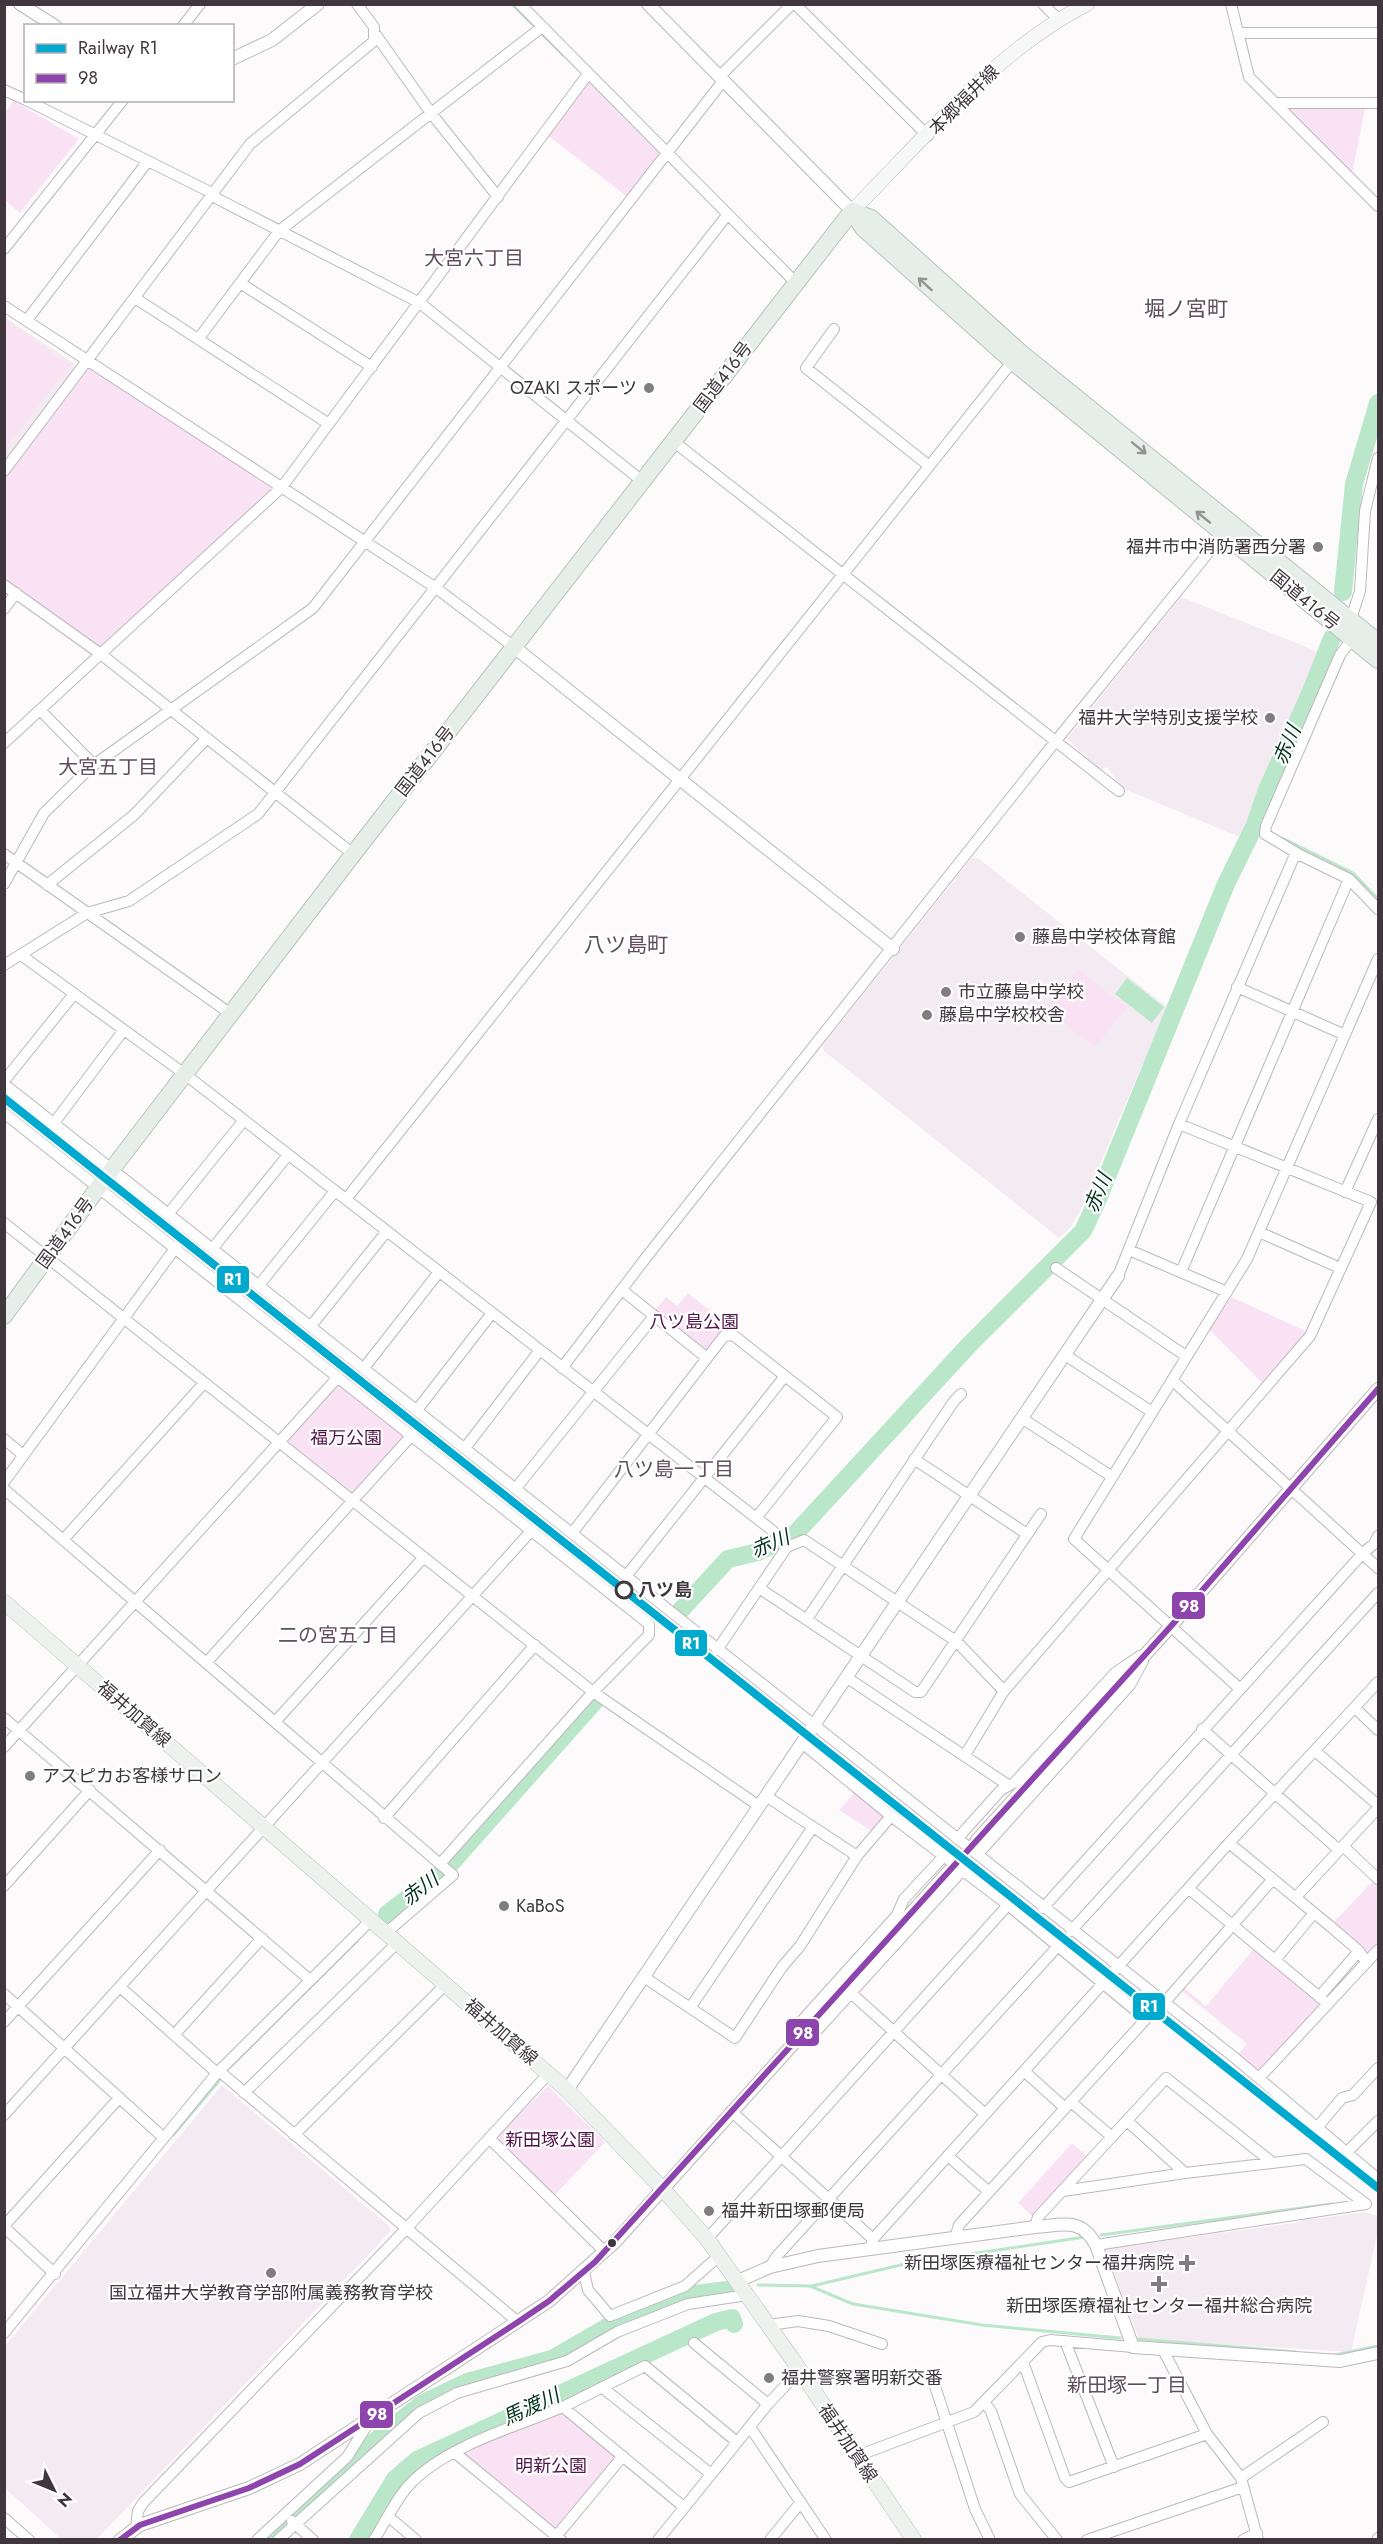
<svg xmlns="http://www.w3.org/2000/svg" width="1383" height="2544" viewBox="0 0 1383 2544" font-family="Jost,'Noto Sans JP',sans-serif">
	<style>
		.built { fill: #f4ebf2 }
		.green { fill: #f8e2f3 }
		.water { fill: #bae6ca }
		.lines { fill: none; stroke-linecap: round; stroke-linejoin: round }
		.stream { stroke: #bae6ca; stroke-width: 3 }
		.river { stroke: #bae6ca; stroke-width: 18 }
		.tertiary-tunnel { stroke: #d7d3d6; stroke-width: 12; stroke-dasharray: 12 6; stroke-linecap: butt }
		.minor-casing { stroke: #bdb7bb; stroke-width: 12 }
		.tertiary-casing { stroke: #bdb7bb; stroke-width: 14 }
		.secondary-casing { stroke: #bdb7bb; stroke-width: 15 }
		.primary-casing { stroke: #b9c2bd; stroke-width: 16 }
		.trunk-casing { stroke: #b9c2bd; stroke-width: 18 }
		.minor { stroke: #fffeff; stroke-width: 10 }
		.tertiary { stroke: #fffeff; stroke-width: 12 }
		.secondary { stroke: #f5f8f7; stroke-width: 14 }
		.primary { stroke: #edf2ee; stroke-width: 15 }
		.trunk { stroke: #e6eee9; stroke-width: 16 }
		.bus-1-casing { stroke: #fff; stroke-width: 10 }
		.bus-1 { stroke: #8e44ad; stroke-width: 6 }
		.rail-1-casing { stroke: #fff; stroke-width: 12 }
		.rail-1 { stroke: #00a9ce; stroke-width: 8 }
		.oneway { stroke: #939294 }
		.poi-dot { fill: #827b80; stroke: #fff; stroke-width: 2 }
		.stop-dot { fill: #fff; stroke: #40373e; stroke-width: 3 }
		.bus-dot { fill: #40373e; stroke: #fff; stroke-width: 2 }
		.labels { text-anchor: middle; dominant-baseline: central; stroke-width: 4.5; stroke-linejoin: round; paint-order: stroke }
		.street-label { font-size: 18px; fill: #40373e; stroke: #fff }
		.poi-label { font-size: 18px; fill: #40373e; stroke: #fff; text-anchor: start }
		.park-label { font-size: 18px; fill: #521349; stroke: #fff }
		.stop-label { font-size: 18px; font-weight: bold; fill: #40373e; stroke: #fff; text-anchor: start }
		.neighbourhood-label { font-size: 20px; fill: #614d5c; stroke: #fff }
		.water-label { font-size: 20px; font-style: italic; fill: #00331a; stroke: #fff }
		.quarter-label { font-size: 21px; fill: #614d5c; stroke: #fff }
		.line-badge { stroke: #fff; stroke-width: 2 }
		.badge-label { font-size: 16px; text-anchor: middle; font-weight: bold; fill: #fff }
	</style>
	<rect width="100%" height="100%" fill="#fdfafc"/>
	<!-- built -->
	<path class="built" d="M4,317l70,46v7l-65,86 -4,2z
		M1181,597l138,55 -77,186 -120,-50 -15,-21 -7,3 -33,-31z
		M972,858h6l189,149 -87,204 -9,16 -12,11 -235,-187 -1,-6z
		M222,2085l167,141 1,6 -293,307h-36l-56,-51v-142z
		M1366,2212l12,4v15l-27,121 -212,-13 -34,-90 196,-27 1,-6 14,3z"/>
	<!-- green -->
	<path class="green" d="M588,74l79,79 -37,46 -85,-66z
		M14,101l65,38 -59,74 -15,-13v-88z
		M1276,103l89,5 -13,66z
		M5,319l65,46 -65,84z
		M90,367l183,120 -168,166 -100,-74 -1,-100z
		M1078,969l49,38 -32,40 -49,-38z
		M688,1293l43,35 -24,30 -53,-46 12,-15 11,9z
		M1231,1297l79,36 -44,54 -58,-59z
		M338,1377l74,58 -59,66 -73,-59z
		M858,1789l33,27 -15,18 -37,-24z
		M1377,1877l1,72 -12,13 -36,-36z
		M1257,1945l71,59 -69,74 -24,-20 12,-14 -66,-54 2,-3 23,19z
		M548,2086l57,56 -52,55 -58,-59z
		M1072,2143l16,14 -55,60 -15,-14z
		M563,2407l60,49 -67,80 -102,-84z"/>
	<!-- water -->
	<path class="water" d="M1127,978l37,29 -12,16 -37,-29z"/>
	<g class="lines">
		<!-- stream -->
		<path class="stream" d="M512,4l23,23
			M540,32l23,23
			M1255,825l3,2
			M1282,838l71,35 25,26
			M227,2070l130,-129
			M173,2135l46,-54
			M1101,2235l230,-31
			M758,2285l52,1 43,18 129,21 138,13
			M812,2286l97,-23 176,-26
			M1139,2339l157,13
			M1335,2355l43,-9"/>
		<!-- river -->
		<path class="river" d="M1343,592l11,-108 24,-81
			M680,1611l48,-52 30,-7 37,-18 174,-189 114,-114 14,-30 129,-317 29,-59 12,-35 45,-101 20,-51
			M387,1914l58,-44 150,-169
			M269,2540l114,-106 40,-31 44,-21 85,-23 78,-45 65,-20 33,-4
			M358,2540l37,-61 22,-19 299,-138 16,-4 2,6"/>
		<!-- tertiary-tunnel -->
		<path class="tertiary-tunnel" d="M949,1871l26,-30"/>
		<!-- minor casing -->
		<g class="minor-casing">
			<path id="minor" d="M520,4l275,278
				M795,4l133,132
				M1043,4l16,16
				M1231,4l18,73 129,129
				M183,26l17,-22
				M1238,33h140
				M376,35l55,78 67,84
				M719,77l73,-73
				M4,90l22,10
				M26,100l188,94
				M1276,103h102
				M212,196l208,107 222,178
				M4,249l119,-149
				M240,283l132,84
				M135,298l194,126
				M4,306l432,282 78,59
				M27,320l121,-159
				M834,329l-28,39 122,97
				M199,338l80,-107 263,-204
				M673,441l446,350
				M4,471l246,-327 124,-103v-14l-17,-23
				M4,585l98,70 251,199
				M4,609l12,-16
				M1349,625l11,-34 5,-80 13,-53
				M41,711l53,54
				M4,743l278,-256 306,-413
				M4,854l227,160
				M1300,855l-35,-21 1,-8 74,-171 12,-16
				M4,884l40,-71 47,-46 222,-159 410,-527
				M47,885l87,-70 73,-77
				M21,955l165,120 587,456
				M4,965l83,-52 42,-12 129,-87 470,-600
				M1237,987l108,48
				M4,1081l70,-87
				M4,1084l1231,974 143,121
				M4,1113l645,511v11l-56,57 -153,172 -436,-375
				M54,1123l69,-92
				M1345,1192l33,-73
				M346,1199l670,-842
				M169,1213l75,-93
				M4,1223l589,469 166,114
				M1259,1232l81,36
				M213,1248l75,-93
				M1129,1250l98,42
				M1056,1268l130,88
				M1181,1272l168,-393
				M1118,1276l61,-152 115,-267 6,-2 49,24 29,30
				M259,1285l76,-94
				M622,1290l85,68
				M311,1326l76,-95
				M1065,1355l87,57
				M364,1368l75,-96
				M562,1368l86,-113 407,-513 171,-211
				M1172,1380l206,188
				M417,1410l75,-97
				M1023,1419l88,57
				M4,1439l19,16
				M465,1448l75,-98
				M914,1459l113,75
				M4,1482l172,-235
				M516,1488l138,-172
				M573,1532l151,-196 9,-1 104,82 -81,101
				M63,1540l141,-157
				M627,1575l158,-199
				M759,1588l156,104h6l120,-178
				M807,1619l147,-218 7,-7
				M717,1650l70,-103 17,-7 152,101 48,50
				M206,1663l206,-228
				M846,1677l162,108
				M1239,1688l-165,-149 173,-280 131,-300
				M1355,1708l23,22
				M4,1718l306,262
				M275,1722l149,-165
				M1202,1729l137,121
				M802,1743l89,73 117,89 138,114 -187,206 -4,13
				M4,1747l334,-370
				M1315,1751l63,54
				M965,1755l39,-64 306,-355 61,-134 -192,-78
				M766,1796l91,60
				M384,1818l151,-173
				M957,1839l44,-49 14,-8 100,-109 25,-17
				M1229,1843l101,83 29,25 7,11
				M1343,1846l35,33
				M978,1854l152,-169 13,-24
				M943,1857l-39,42 -7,16 -100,111 -4,17 17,-5 152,-167
				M4,1886l86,-96
				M1189,1889l139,115
				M1296,1897l82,-89
				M1043,1908l320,-355 11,-9 4,-8
				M1071,1931l307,-338
				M387,1932l66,-57 -13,-11
				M1275,1960l39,-47
				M644,1977l91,61 47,-71 18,-21 57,-90 34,-40
				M120,1987l97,86
				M851,1993l134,121
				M4,1994l160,144
				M1319,1997l40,-46
				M1164,2003l109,-124
				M690,2008l123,-181
				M4,2022l156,-172
				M174,2035l88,-97
				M219,2071l299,251
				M1024,2071l41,37
				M1259,2078l119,-128
				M244,2093l154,-151
				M1071,2102l41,35
				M731,2111l142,128
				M4,2115l528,-585
				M1127,2121l58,52
				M1316,2129l26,-31 11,-3 25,-27
				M294,2135l152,-151
				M489,2138l116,114
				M1346,2153l32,-32
				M948,2156l40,35
				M1063,2191l122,-18 121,-14 60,45
				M4,2226l115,-128
				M4,2227l51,47
				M1035,2227l3,-10 128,-139 107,85
				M707,2239l301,-334
				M1096,2245l270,-41
				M870,2249l3,-10 356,-396 149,-161
				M770,2267l6,-10 282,-311
				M584,2272l4,18 22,26 75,-30 34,-30
				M769,2325l29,-4 31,5 53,18
				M4,2333l213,-260 155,-154
				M1065,2341l49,126
				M694,2343l74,61
				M1162,2348l45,86 34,44 17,62
				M1023,2362l42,116 4,4 138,-48
				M932,2377l43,132 15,31
				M604,2389l107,85
				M985,2403l6,8 29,83 37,46
				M563,2407l82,-41 92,76
				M750,2427l76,113
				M454,2452l107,88
				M857,2456l117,-44 68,-70 8,-2 83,7
				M1241,2478l82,-56
				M389,2517l27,23
				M4,2518l25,22
				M292,2521l21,19
				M136,2527l2,-16 5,-8 262,-273 144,-157
				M257,2540l90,-83 26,-41
				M278,2540l141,-127 38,-20 110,-32 50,-29 71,-28 59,-9
				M374,2540c12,-19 22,-42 38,-58 37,-37 103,-55 151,-75l121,100
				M553,2540l70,-84
				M658,2540l110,-136 32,-34
				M770,2540l31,-38
				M1087,2540l156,-53
				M1243,2540l14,-7
				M1377,2540l1,-2"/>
		</g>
		<!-- tertiary casing -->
		<g class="tertiary-casing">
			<path id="tertiary" d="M20,4l35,22
				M648,4l204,207
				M232,59l40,-19 46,-36
				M514,647l379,302
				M977,1840l195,-215 206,-236
				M567,2090l551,-814
				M738,2281l32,-14 48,-11 217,-29c28,-2 46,-10 61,18l37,102 207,14 38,-8
				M120,2540l20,-15 109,-37 51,-24 249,-163 66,-59 333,-370"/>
		</g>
		<!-- secondary casing -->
		<g class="secondary-casing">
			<path id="secondary" d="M852,211c73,-73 142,-159 235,-207"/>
		</g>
		<!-- primary casing -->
		<g class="primary-casing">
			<path id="primary" d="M4,1602l563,488 95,98 45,51 86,121 121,180"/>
		</g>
		<!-- trunk casing -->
		<g class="trunk-casing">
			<path id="trunk" d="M852,211l11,17 149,133 366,299
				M852,211l19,7 149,134 358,290
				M4,1316l102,-139 245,-320 501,-646"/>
		</g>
		<!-- minor -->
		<use href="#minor" class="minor"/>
		<!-- tertiary -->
		<use href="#tertiary" class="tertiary"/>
		<!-- secondary -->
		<use href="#secondary" class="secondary"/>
		<!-- primary -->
		<use href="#primary" class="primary"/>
		<!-- trunk -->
		<use href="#trunk" class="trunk"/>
		<!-- bus-1 casing -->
		<g class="bus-1-casing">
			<path id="bus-1" d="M120,2540l20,-15 109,-37 51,-24 218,-142 31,-21 46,-39 577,-637 206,-236"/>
		</g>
		<!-- bus-1 -->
		<use href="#bus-1" class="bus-1"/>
		<!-- rail-1 casing -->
		<g class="rail-1-casing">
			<path id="rail-1" d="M4,1098l1374,1090"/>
		</g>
		<!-- rail-1 -->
		<use href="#rail-1" class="rail-1"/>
	</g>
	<!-- one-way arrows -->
	<defs><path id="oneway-shaft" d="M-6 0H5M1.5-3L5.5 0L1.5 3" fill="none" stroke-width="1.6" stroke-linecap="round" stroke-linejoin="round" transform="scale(1.5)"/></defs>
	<g class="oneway">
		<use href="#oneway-shaft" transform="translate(925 284) rotate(-138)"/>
		<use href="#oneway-shaft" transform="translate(1139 448) rotate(39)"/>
		<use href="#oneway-shaft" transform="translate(1203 517) rotate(-141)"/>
	</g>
	<!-- markers -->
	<g class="poi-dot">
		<circle cx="649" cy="388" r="6"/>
		<circle cx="1318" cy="547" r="6"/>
		<circle cx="1270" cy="718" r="6"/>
		<circle cx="1020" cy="937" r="6"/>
		<circle cx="946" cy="992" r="6"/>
		<circle cx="927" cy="1015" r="6"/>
		<circle cx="30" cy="1776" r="6"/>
		<circle cx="504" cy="1906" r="6"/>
		<circle cx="709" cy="2211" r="6"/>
		<path d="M1184 2254h6v6h6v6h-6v6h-6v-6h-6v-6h6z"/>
		<circle cx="271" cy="2273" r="6"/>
		<path d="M1156 2275h6v6h6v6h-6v6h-6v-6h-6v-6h6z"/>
		<circle cx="769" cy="2378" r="6"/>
	</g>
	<circle class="stop-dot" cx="624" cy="1590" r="8"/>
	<circle class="bus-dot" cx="612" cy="2243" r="5"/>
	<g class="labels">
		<!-- street labels -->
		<g class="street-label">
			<text transform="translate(964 100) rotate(-45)">本郷福井線</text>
			<text transform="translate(723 377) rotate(-53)">国道416号</text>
			<text transform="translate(1305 600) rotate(39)">国道416号</text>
			<text transform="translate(425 761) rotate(-52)">国道416号</text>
			<text transform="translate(65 1233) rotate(-54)">国道416号</text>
			<text transform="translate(134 1714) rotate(41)">福井加賀線</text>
			<text transform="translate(501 2032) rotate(41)">福井加賀線</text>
			<text transform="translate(848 2443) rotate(56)">福井加賀線</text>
		</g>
		<!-- poi labels -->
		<g class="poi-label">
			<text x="637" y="388" text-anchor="end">OZAKI スポーツ</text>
			<text x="1306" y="547" text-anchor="end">福井市中消防署西分署</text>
			<text x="1258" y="718" text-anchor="end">福井大学特別支援学校</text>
			<text x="1032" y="937">藤島中学校体育館</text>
			<text x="958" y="992">市立藤島中学校</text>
			<text x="939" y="1015">藤島中学校校舎</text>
			<text x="42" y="1776">アスピカお客様サロン</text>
			<text x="516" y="1906">KaBoS</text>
			<text x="721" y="2211">福井新田塚郵便局</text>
			<text x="1174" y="2263" text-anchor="end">新田塚医療福祉センター福井病院</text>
			<text x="271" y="2293" text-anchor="middle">国立福井大学教育学部附属義務教育学校</text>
			<text x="1159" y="2306" text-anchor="middle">新田塚医療福祉センター福井総合病院</text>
			<text x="781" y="2378">福井警察署明新交番</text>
		</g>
		<!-- park labels -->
		<g class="park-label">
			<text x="694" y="1322">八ツ島公園</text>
			<text x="346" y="1438">福万公園</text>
			<text x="550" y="2140">新田塚公園</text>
			<text x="551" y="2466">明新公園</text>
		</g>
		<!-- stop labels -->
		<g class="stop-label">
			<text x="638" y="1590">八ツ島</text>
		</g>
		<!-- neighbourhood labels -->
		<g class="neighbourhood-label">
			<text x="474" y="258">大宮六丁目</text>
			<text x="108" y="767">大宮五丁目</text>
			<text x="674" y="1469">八ツ島一丁目</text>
			<text x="338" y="1635">二の宮五丁目</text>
			<text x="1127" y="2385">新田塚一丁目</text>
		</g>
		<!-- water labels -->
		<g class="water-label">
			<text transform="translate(1287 745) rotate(-67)">赤川</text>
			<text transform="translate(1098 1193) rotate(-67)">赤川</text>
			<text transform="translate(770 1544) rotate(-23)">赤川</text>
			<text transform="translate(420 1889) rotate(-37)">赤川</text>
			<text transform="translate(531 2407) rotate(-25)">馬渡川</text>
		</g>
		<!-- quarter labels -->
		<g class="quarter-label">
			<text x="1186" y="309">堀ノ宮町</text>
			<text x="626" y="945">八ツ島町</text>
		</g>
	</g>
	<g class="line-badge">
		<rect x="216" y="1265" width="34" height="29" rx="6" fill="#00a9ce"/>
		<rect x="1171" y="1591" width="35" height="29" rx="6" fill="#8e44ad"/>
		<rect x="674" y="1629" width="34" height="28" rx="6" fill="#00a9ce"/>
		<rect x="1132" y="1992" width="34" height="29" rx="6" fill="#00a9ce"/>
		<rect x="785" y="2018" width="35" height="29" rx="6" fill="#8e44ad"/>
		<rect x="359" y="2400" width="35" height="29" rx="6" fill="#8e44ad"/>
	</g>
	<g class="badge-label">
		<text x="233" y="1285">R1</text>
		<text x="1189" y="1612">98</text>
		<text x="691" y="1649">R1</text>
		<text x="1149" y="2012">R1</text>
		<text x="803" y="2039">98</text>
		<text x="377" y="2420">98</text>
	</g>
	<!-- border -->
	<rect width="1383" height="2544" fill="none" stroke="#40373e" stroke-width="12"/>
	<!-- legend -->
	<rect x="24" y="24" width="210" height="78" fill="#ffffff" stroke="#b3afb2" stroke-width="1.5"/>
	<rect x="36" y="44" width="30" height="9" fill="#00a9ce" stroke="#b3afb2" stroke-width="1.5"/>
	<text x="78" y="54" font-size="18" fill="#40373e">Railway R1</text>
	<rect x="36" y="74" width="30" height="9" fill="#8e44ad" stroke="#b3afb2" stroke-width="1.5"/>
	<text x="78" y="84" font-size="18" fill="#40373e">98</text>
	<!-- north arrow -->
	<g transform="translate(54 2490) rotate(133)" stroke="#ffffff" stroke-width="4.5" paint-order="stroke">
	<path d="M0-4.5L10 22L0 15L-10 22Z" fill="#40373e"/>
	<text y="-9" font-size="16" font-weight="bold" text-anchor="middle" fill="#40373e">N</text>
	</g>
</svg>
